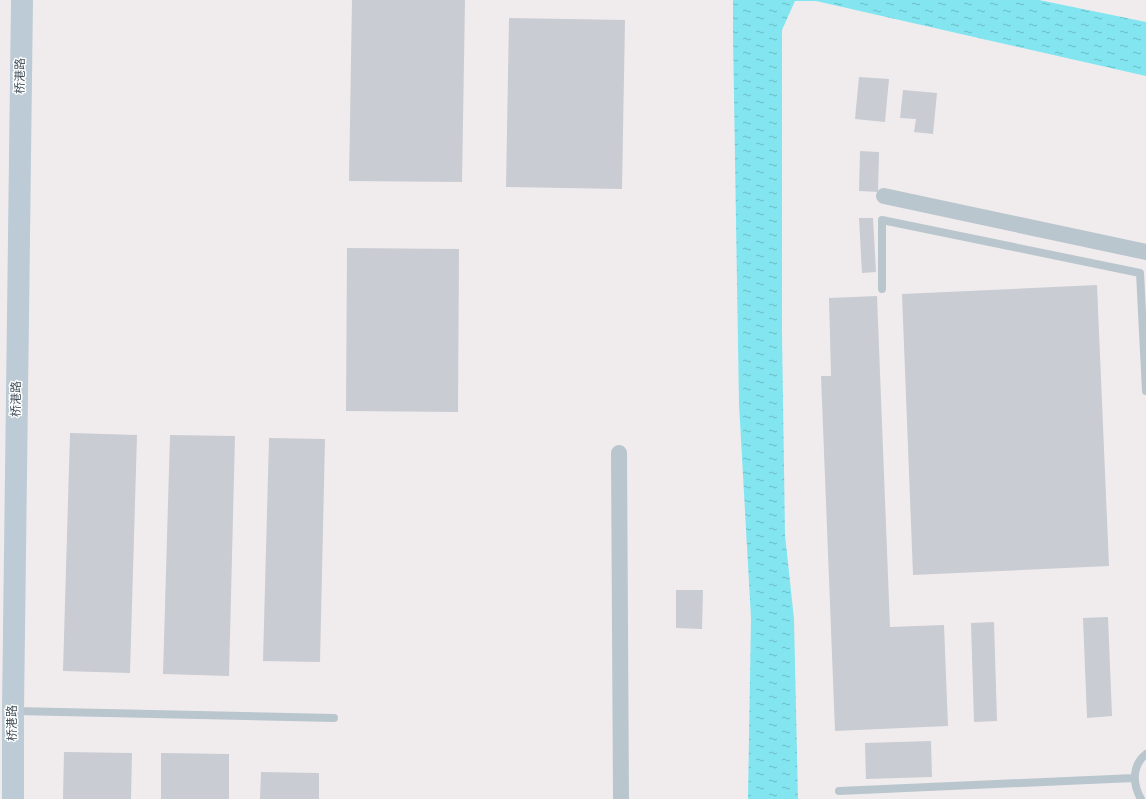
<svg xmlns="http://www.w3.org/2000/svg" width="1146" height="799" viewBox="0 0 1146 799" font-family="Overpass,'Noto Sans SC',sans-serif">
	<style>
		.water { fill: url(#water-ripples) }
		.building { fill: #c9ccd2 }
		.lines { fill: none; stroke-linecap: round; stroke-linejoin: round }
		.lane { stroke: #bac6cd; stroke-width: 8 }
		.street { stroke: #bac6cd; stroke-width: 16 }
		.secondary { stroke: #bccbd5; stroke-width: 22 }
		.labels { text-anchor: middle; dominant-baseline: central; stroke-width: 3; stroke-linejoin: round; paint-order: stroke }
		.street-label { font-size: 12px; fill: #44525b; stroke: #fff }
	</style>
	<defs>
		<pattern id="water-ripples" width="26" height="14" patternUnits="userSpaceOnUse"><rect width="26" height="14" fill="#82e5f0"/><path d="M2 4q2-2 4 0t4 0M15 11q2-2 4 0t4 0" fill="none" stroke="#6cbcc5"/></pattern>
	</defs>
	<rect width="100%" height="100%" fill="#f0eced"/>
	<!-- water -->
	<path class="water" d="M733,0h306l107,22v54l-330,-75h-21l-13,29v305l3,200 9,84 4,180h-50l3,-181 -12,-214 -6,-369z"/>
	<!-- building -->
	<path class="building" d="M352,0h113l-3,182 -113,-1z
		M509,18l116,2 -3,169 -116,-2z
		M859,77l30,2 -4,43 -30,-3z
		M903,90l34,3 -4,41 -19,-2 2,-13 -16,-1z
		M860,151l19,1 -1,40 -19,-1z
		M859,218h14l3,54 -14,1z
		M347,248l112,1 -1,163 -112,-1z
		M1097,285l12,281 -196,9 -11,-281z
		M877,296l13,331 54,-2 4,101 -113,5 -14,-355h10l-2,-78z
		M70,433l67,2 -7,238 -67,-2z
		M170,435l65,1 -6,240 -66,-2z
		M269,438l56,1 -5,223 -57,-1z
		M676,590h27l-1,39 -26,-1z
		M1108,617l4,99 -25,2 -4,-100z
		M994,622l3,99 -23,1 -3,-99z
		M931,741l1,36 -66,2 -1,-36z
		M64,752l68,1 -1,46h-68z
		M161,753l68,1v45h-68z
		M261,772l58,1v26h-59z"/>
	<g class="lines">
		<!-- lane -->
		<path class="lane" d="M882,289v-69l258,53 6,118
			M14,711l320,7
			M839,791l295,-13
			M1141,799c-8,-14 -10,-33 5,-45"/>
		<!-- street -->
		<path class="street" d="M884,196l262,56
			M619,453l2,346"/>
		<!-- secondary -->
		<path class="secondary" d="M13,799v-88l9,-711"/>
	</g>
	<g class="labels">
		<!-- street labels -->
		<g class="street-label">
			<text transform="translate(21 76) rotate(-89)">桥港路</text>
			<text transform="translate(17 399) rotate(-89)">桥港路</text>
			<text transform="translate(13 723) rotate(-90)">桥港路</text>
		</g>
	</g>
</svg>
